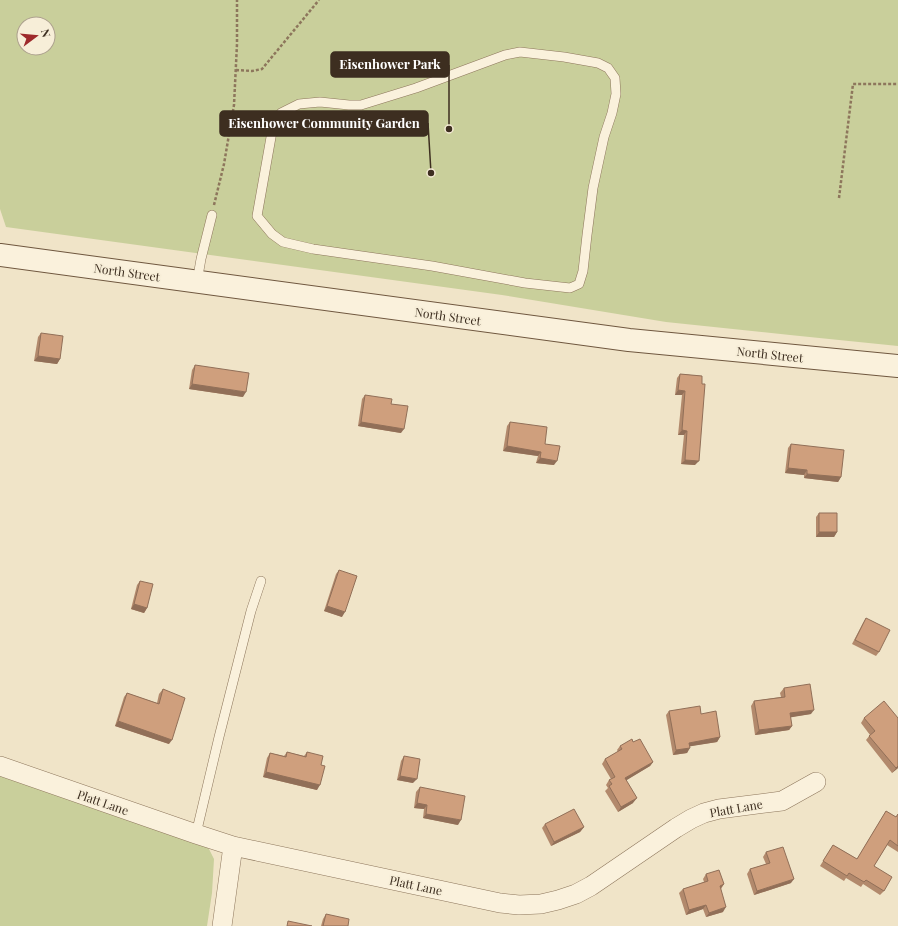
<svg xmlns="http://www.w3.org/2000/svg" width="898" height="926" viewBox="0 0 898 926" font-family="'Playfair Display',serif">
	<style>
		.green { fill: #c9cf9b; fill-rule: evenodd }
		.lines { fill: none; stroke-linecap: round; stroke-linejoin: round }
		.lane-casing { stroke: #8d765c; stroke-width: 10 }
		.street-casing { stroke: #8d765c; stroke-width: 20 }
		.secondary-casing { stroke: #6f573f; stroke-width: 24 }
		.path { stroke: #8d765c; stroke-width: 2.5; stroke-dasharray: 3 2; stroke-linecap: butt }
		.lane { stroke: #faf1dc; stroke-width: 9 }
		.street { stroke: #faf1dc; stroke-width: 19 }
		.secondary { stroke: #faf1dc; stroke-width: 22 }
		.wall { fill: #b2896c }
		.shaded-wall { fill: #916f58 }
		.building { fill: #cf9f7d; stroke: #916f58 }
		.labels { text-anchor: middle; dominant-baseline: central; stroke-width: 3.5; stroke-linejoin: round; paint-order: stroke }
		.street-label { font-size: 12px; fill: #3d2e20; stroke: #f7eed8 }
		.leader { fill: none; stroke: #3d2e20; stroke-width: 1.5 }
		.callout-dot { fill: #3d2e20; stroke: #f7eed8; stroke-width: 1.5 }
		.callout { fill: #3d2e20; stroke: #3d2e20; stroke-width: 1.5 }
		.callout-label { font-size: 13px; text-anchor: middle; font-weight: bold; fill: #fff }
	</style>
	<rect width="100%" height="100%" fill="#f0e4c8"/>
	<!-- green -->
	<path class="green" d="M0,0h898v346l-108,-11 -124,-13 -164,-27 -496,-68 -6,-18zM24,24h24v24h-24z
		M0,773l197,63 12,13 5,10 -2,34 -5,33h-207z"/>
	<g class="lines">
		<!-- lane casing -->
		<g class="lane-casing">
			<path id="lane" d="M520,52l44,5 34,6 10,5 7,10 1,16 -4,19 -8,24 -11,51 -6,47 -4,36 -4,13 -9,4 -45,-5 -93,-17 -119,-17 -30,-7 -11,-8 -15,-18 16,-90 8,-13 18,-9 21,-2 29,3h12l55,-17 89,-33z
				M197,282l4,-23 11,-44
				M196,834l23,-97 32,-126 10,-30"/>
		</g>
		<!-- street casing -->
		<g class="street-casing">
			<path id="street" d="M0,766l196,68 37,12 267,57 19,2 22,-1 17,-4 18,-6 15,-8 85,-58 15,-9 13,-6 15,-4 63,-8 34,-19
				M222,926l11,-80"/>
		</g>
		<!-- secondary casing -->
		<g class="secondary-casing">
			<path id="secondary" d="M0,255l629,85 269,26"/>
		</g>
		<!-- path -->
		<path class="path" d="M236,70l16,1 10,-2 57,-69
			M839,198l14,-114h45
			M214,205l10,-41 10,-59 3,-61v-44"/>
		<!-- lane -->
		<use href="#lane" class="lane"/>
		<!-- street -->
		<use href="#street" class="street"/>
		<!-- secondary -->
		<use href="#secondary" class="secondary"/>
	</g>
	<!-- wall -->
	<path class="wall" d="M41,333l19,26 -3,5 -23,-3 4,-24z
		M195,365l48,32 -54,-8 3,-19z
		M680,374l22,2 -7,89 -14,-1 3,-29h-6l4,-40h-7l2,-17z
		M365,395l26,9 10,29 -43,-7 4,-27z
		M510,422l35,22 9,21 -18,-2 2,-7 -35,-5 4,-25z
		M791,444l50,33 -3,5 -34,-4v-3l-19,-2 3,-25z
		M819,513l18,19 -3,5h-18v-20z
		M339,570l3,47 -18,-6 12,-37z
		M140,581l7,27 -3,5 -13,-4 6,-24z
		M866,618l13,34 -3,4 -24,-12 11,-21z
		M784,688l27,26 -21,3 2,9 -3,4 -34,5 -4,-29 3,-5 27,-4 -1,-4z
		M163,689l6,55 -54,-18 9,-29 3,-4 30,10 2,-9z
		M669,711l32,3 19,23 -3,5 -27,4 -3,7 -14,2 -7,-40z
		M864,718h34v50l-6,5 -26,-33 4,-5 -9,-12z
		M633,742l20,20 -3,4 -24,14 7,23 -15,9 -13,-21 3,-3 -2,-3 3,-5 2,-1 -9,-15 3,-5 13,-7 -1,-2 3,-4z
		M287,752l17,4 3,-4 14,13 -4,25 -54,-13 4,-19 3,-5 14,3z
		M404,756l9,27 -16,-3 4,-19z
		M420,787l38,38 -35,-7 1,-9 -10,-1 2,-16z
		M886,811l10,6 2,-3v38l-11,-7 -13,21 10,25 -4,4 -17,-11 -2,3 -15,-9 -2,3 -24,-15 13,-21 24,14z
		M545,824l39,3 -4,5 -29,14 -9,-18z
		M766,852l25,31 -37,12 -7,-21 3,-5 16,-5 -3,-7z
		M706,874l18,10 -3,5 2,23 -17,5 -3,-8 -17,6 -7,-22 4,-4 21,-7 -1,-3z
		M326,914l22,12h-27l2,-7z"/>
	<!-- shaded-wall -->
	<path class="shaded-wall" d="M38,356l22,3 -3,5 -23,-3z
		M192,384l54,8 -3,5 -54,-8z
		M678,390l7,1 -3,4h-7z
		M361,422l43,7 -3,4 -43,-7z
		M682,430l5,1 -3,4h-6z
		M507,446l34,6 -3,4 -35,-5z
		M540,458l17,3 -3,4 -18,-2z
		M685,460l14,1 -4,4 -14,-1z
		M788,468l19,2 -3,5 -19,-2z
		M807,474l34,3 -3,5 -34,-4z
		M819,532h18l-3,5h-18z
		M134,604l13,4 -3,5 -13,-4z
		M327,606l18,6 -3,5 -18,-6z
		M814,710l-3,4 -24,4 3,-5z
		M118,721l54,19 -3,4 -54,-18z
		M792,726l-3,4 -34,5 4,-5z
		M720,737l-3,5 -31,5 3,-4z
		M690,748l-3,5 -14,2 3,-5z
		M653,762l-3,4 -28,17 3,-5z
		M898,766v2l-6,5 4,-5z
		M266,772l54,13 -3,5 -54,-13z
		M400,776l17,3 -4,4 -16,-3z
		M637,798l-4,5 -15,9 3,-5z
		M417,803l10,2 -3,4 -10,-1z
		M426,814l35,6 -3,5 -35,-7z
		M584,827l-4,5 -29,14 3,-4z
		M794,879l-3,4 -37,12 3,-4z
		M724,884l-4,5v-3z
		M706,905l-3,4 -17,6 3,-5z
		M726,907l-3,5 -17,5 3,-4z"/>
	<!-- building -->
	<path class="building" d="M41,333l22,3 -3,23 -22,-3z
		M195,365l54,8 -3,19 -54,-8z
		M680,374l22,2v8h3l-6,77 -14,-1 2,-29 -5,-1 3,-39 -7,-1z
		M365,395l27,4 -1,5 17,2 -4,23 -43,-7z
		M510,422l37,5 -2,17 15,2 -3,15 -17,-3 1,-6 -34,-6z
		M791,444l53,6 -3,27 -34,-3v-4l-19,-2z
		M819,513h18v19h-18z
		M339,570l18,6 -12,36 -18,-6z
		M140,581l13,3 -6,24 -13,-4z
		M866,618l24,12 -11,22 -24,-12z
		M810,684l4,26 -24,3 2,13 -33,4 -5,-29 31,-4 -1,-9z
		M163,689l22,9 -13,42 -54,-19 9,-28 32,11z
		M884,701l14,17v48l-2,2 -27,-32 6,-5 -11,-13z
		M700,706l1,8 15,-3 4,26 -31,6 1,5 -14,2 -7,-39z
		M632,739l1,3 7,-3 13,23 -28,16 12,20 -16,9 -12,-21 3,-2 -3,-4 6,-3 -10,-18 17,-10 -2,-3z
		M287,752l19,5 1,-5 16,4 -2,9 4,1 -5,19 -54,-13 4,-19 16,4z
		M404,756l16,3 -3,20 -17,-3z
		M420,787l45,9 -4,24 -35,-6 1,-9 -10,-2z
		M574,809l10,18 -30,15 -9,-18z
		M886,811l10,6 2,-3v32l-8,-6 -16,26 18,11 -8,14 -18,-11 -2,2 -15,-9 -2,3 -24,-15 10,-16 24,14z
		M783,847l11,32 -37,12 -7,-22 20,-6 -4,-11z
		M719,870l5,14 -4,2 6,21 -17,6 -3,-8 -17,5 -6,-21 25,-8 -2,-7z
		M326,914l23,5 -1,7h-25z
		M288,921l24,5h-25z"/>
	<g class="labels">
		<!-- street labels -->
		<g class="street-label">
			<text transform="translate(127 272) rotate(8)">North Street</text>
			<text transform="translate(448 316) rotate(8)">North Street</text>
			<text transform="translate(770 354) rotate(6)">North Street</text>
			<text transform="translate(103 802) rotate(19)">Platt Lane</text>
			<text transform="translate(736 808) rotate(-10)">Platt Lane</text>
			<text transform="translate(416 885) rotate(12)">Platt Lane</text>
		</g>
	</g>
	<!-- callouts -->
	<path class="leader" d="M449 129L449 65M431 173L428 123"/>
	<g class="callout-dot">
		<circle cx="449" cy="129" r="4"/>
		<circle cx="431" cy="173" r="4"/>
	</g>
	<g class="callout">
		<rect x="331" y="52" width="118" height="25" rx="4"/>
		<rect x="220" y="111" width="208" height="25" rx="4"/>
	</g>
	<g class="callout-label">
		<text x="390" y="69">Eisenhower Park</text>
		<text x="324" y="128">Eisenhower Community Garden</text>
	</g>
	<!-- north arrow -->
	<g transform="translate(36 36) rotate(74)"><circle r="19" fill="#f7eed8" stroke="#ada18e"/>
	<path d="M0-3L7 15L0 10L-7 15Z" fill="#9e2a2b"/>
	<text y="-6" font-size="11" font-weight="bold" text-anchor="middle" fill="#3d2e20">N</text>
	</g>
</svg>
